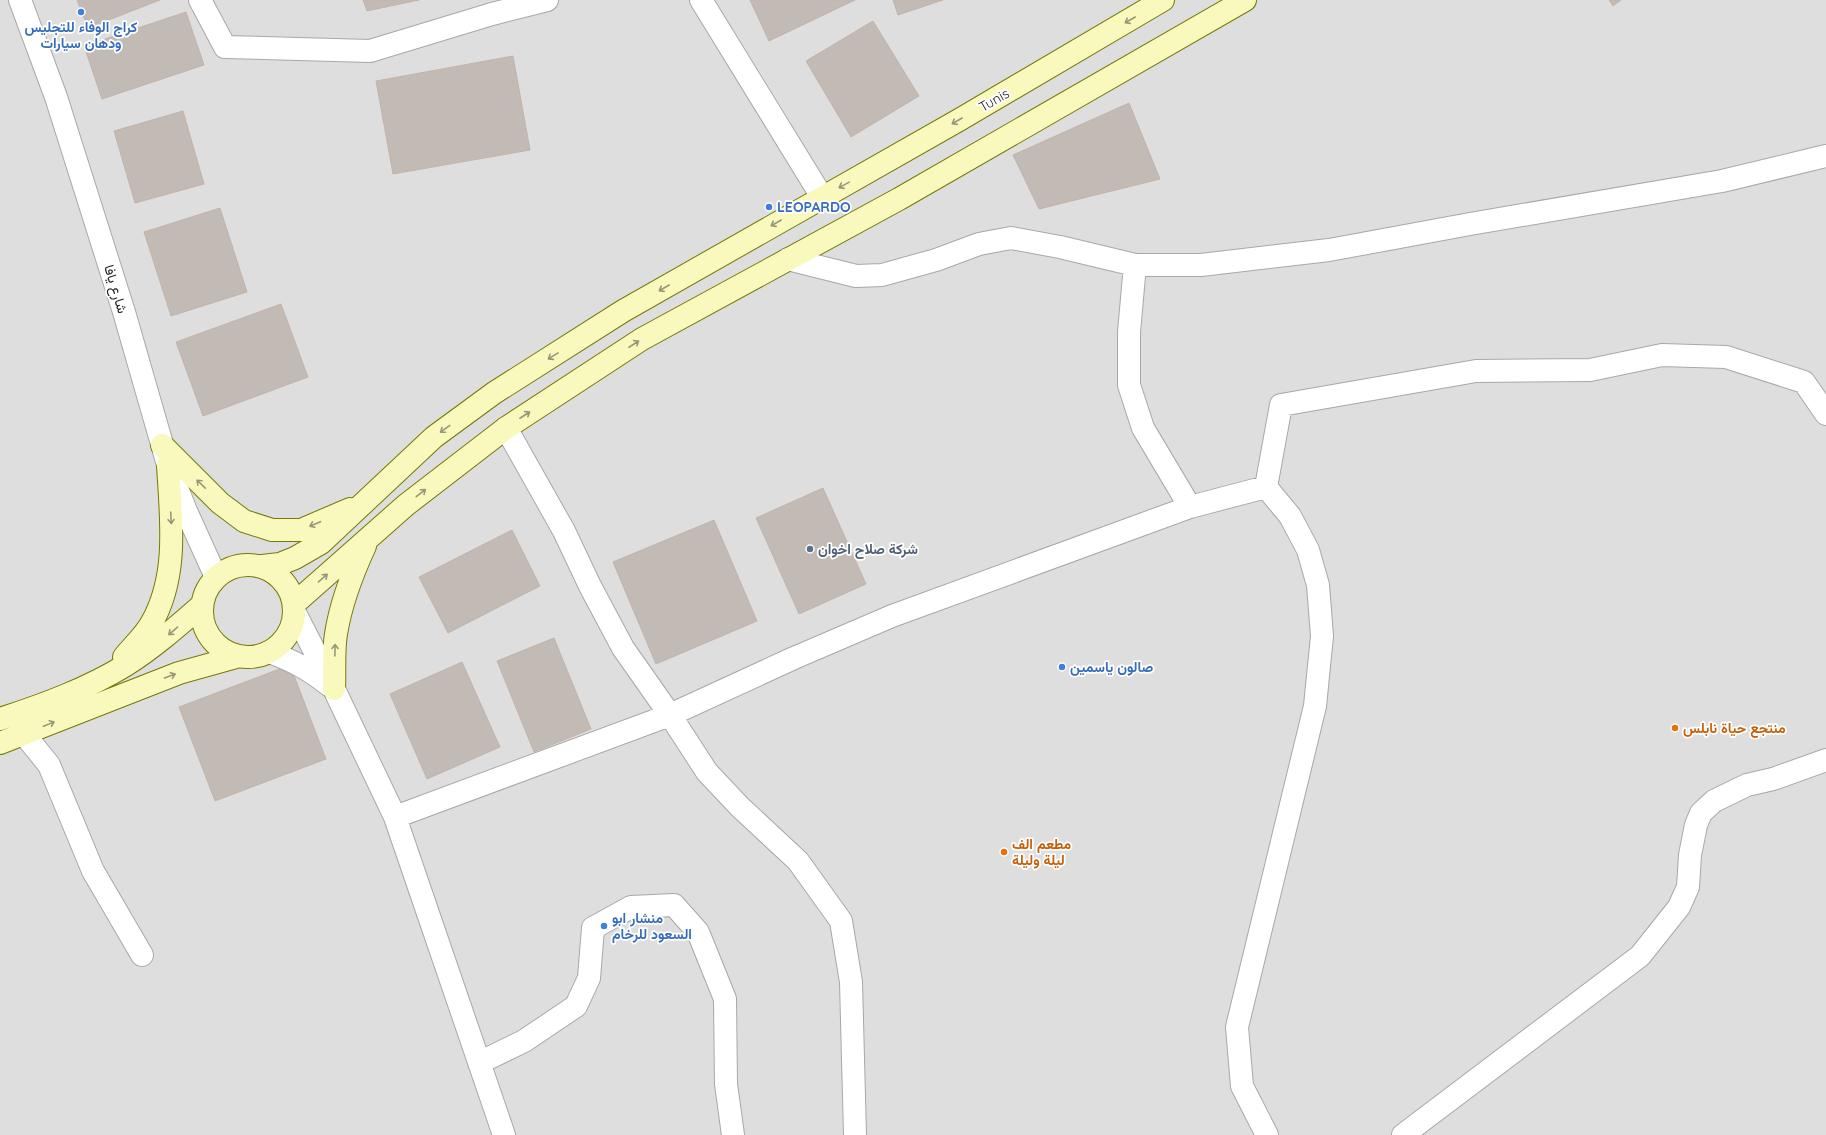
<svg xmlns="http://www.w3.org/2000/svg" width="1826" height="1135" viewBox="0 0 1826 1135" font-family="Quicksand,Vazirmatn,sans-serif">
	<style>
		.residential { fill: #dfdede }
		.building { fill: #c2bab4; stroke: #c3b4ab }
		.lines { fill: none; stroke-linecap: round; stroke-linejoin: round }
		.street-casing { stroke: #a8a8a8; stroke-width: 24 }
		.secondary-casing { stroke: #737a06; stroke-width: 24 }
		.street { stroke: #fff; stroke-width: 22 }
		.secondary { stroke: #f9f9be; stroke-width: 22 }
		.oneway { stroke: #989877 }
		.shop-dot { fill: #3f7fe0; stroke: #fff; stroke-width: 1.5 }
		.service-dot { fill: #5c6f8a; stroke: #fff; stroke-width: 1.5 }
		.food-dot { fill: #e8710a; stroke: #fff; stroke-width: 1.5 }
		.labels { text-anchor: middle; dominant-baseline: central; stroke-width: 3.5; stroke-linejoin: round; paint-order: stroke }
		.shop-label { font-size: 14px; font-weight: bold; fill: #366cbe; stroke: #fff; text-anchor: start }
		.street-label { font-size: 14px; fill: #212121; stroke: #fff }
		.service-label { font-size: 14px; font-weight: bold; fill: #4e5e75; stroke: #fff; text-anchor: start }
		.food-label { font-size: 14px; font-weight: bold; fill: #c56008; stroke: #fff; text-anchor: start }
	</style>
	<rect width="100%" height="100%" fill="#f1eee8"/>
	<!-- residential -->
	<path class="residential" d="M0,0h1826v1135h-1826z"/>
	<!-- building -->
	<path class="building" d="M77,0h83l-72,28z
		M363,0h56l-52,11z
		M750,0h105l-86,41z
		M893,0h50l-45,15z
		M1609,0h12l-8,6z
		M186,12l18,53 -102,34 -18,-53z
		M873,21l46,75 -68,41 -45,-76z
		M513,56l17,94 -137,24 -17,-93z
		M1129,103l31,76 -121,30 -26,-54z
		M183,111l21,73 -69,19 -21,-72z
		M220,208l27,84 -76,24 -27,-84z
		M281,304l27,73 -105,39 -27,-74z
		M823,488l43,96 -67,30 -43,-96z
		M714,520l43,101 -101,43 -43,-102z
		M512,530l28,56 -92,47 -29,-56z
		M554,638l37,91 -57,23 -37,-91z
		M462,662l38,85 -73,32 -37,-85z
		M290,665l36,94 -111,42 -36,-94z"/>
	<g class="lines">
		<!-- street casing -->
		<g class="street-casing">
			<path id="street" d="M20,0l36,97 68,215 44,153 18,46 30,66
				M200,0l25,47 145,4 122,-37 55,-14
				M701,0l121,197
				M788,259l68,17 26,-1 54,-15 43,-16 32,-6 49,9 75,18h66l128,-15 141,-26 252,-43 104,-25
				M1135,265l-6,67v53l14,43 47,79
				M506,428l58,103 26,55 33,62 47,67 37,57 33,35 58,54 43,60 10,61 4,153
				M295,613l39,76 61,128 109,318
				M269,652c25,9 41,18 61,34
				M24,734l25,31 44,106 49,84
				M395,817l275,-102 124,-57 98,-42 298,-109 76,-20
				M479,1063l45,-22 52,-35 13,-28 4,-50 38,-21 43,-2 24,27 27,67 1,85 7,51
				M1267,1135l-25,-49 -5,-59 78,-321 7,-70 -4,-51 -10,-35 -18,-34 -24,-29 15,-82 195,-34 114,-1 72,-15 64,2 78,25 22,32
				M1403,1135l237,-179 39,-49 9,-20 2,-32 6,-30 5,-12 13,-12 33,-16 26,-6 53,-19"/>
		</g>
		<!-- secondary casing -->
		<g class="secondary-casing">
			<path id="secondary" d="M162,445l58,58 24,18 28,9h29l49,-21
				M202 611a46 46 0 1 1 92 0a46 46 0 1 1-92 0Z
				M262,566l18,-2 15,-6 26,-15 113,-106 60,-44 129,-82 336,-191 204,-120
				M294,604l112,-99 100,-77 136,-89 257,-140 346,-199
				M124,657c9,-11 20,-21 27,-33 28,-48 20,-106 17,-159
				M334,689c1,-18 -1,-37 2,-55 5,-32 16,-60 29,-88
				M0,719c43,-14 87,-30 126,-54 27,-17 52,-39 76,-60
				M0,743l179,-70 61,-17"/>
		</g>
		<!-- street -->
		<use href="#street" class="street"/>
		<!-- secondary -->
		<use href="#secondary" class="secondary"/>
	</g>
	<!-- one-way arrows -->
	<defs><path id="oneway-shaft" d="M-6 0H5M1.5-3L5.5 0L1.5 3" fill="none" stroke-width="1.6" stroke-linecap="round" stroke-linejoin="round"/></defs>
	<g class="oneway">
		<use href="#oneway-shaft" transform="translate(1130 20) rotate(150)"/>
		<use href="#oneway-shaft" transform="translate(957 121) rotate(150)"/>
		<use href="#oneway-shaft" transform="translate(844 185) rotate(151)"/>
		<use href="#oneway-shaft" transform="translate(776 223) rotate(150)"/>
		<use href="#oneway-shaft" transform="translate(664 288) rotate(150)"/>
		<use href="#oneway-shaft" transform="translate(634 344) rotate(-33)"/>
		<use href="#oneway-shaft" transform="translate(553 356) rotate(148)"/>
		<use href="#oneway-shaft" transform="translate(525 415) rotate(-33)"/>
		<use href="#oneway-shaft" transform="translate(445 429) rotate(144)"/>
		<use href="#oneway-shaft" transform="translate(201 484) rotate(-136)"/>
		<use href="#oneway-shaft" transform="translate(421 493) rotate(-38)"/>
		<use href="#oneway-shaft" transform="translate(171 518) rotate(87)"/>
		<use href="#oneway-shaft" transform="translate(315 524) rotate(157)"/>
		<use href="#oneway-shaft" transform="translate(323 578) rotate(-41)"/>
		<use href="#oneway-shaft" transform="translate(173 631) rotate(139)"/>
		<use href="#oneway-shaft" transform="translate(335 650) rotate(-89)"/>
		<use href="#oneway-shaft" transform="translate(170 676) rotate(-20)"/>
		<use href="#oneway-shaft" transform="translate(49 724) rotate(-22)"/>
	</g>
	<!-- markers -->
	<g class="shop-dot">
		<circle cx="81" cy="12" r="4"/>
		<circle cx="769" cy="207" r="4"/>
		<circle cx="1062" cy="667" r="4"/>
		<circle cx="604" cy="926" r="4"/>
	</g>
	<circle class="service-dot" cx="810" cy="549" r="4"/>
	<g class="food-dot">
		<circle cx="1675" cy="728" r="4"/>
		<circle cx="1004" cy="852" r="4"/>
	</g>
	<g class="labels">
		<!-- shop labels -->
		<g class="shop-label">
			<text x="81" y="27" text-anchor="middle">كراج الوفاء للتجليس<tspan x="81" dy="16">ودهان سيارات</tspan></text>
			<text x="777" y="207">LEOPARDO</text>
			<text x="1070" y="667">صالون ياسمين</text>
			<text x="612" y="918">منشار ابو<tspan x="612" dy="16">السعود للرخام</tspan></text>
		</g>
		<!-- street labels -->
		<g class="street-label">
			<text transform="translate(994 100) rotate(-30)">Tunis</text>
			<text transform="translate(116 289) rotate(73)">شارع يافا</text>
		</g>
		<!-- service labels -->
		<g class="service-label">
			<text x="818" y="549">شركة صلاح اخوان</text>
		</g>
		<!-- food labels -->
		<g class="food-label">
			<text x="1683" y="728">منتجع حياة نابلس</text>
			<text x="1012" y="844">مطعم الف<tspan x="1012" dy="16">ليلة وليلة</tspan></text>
		</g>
	</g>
</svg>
